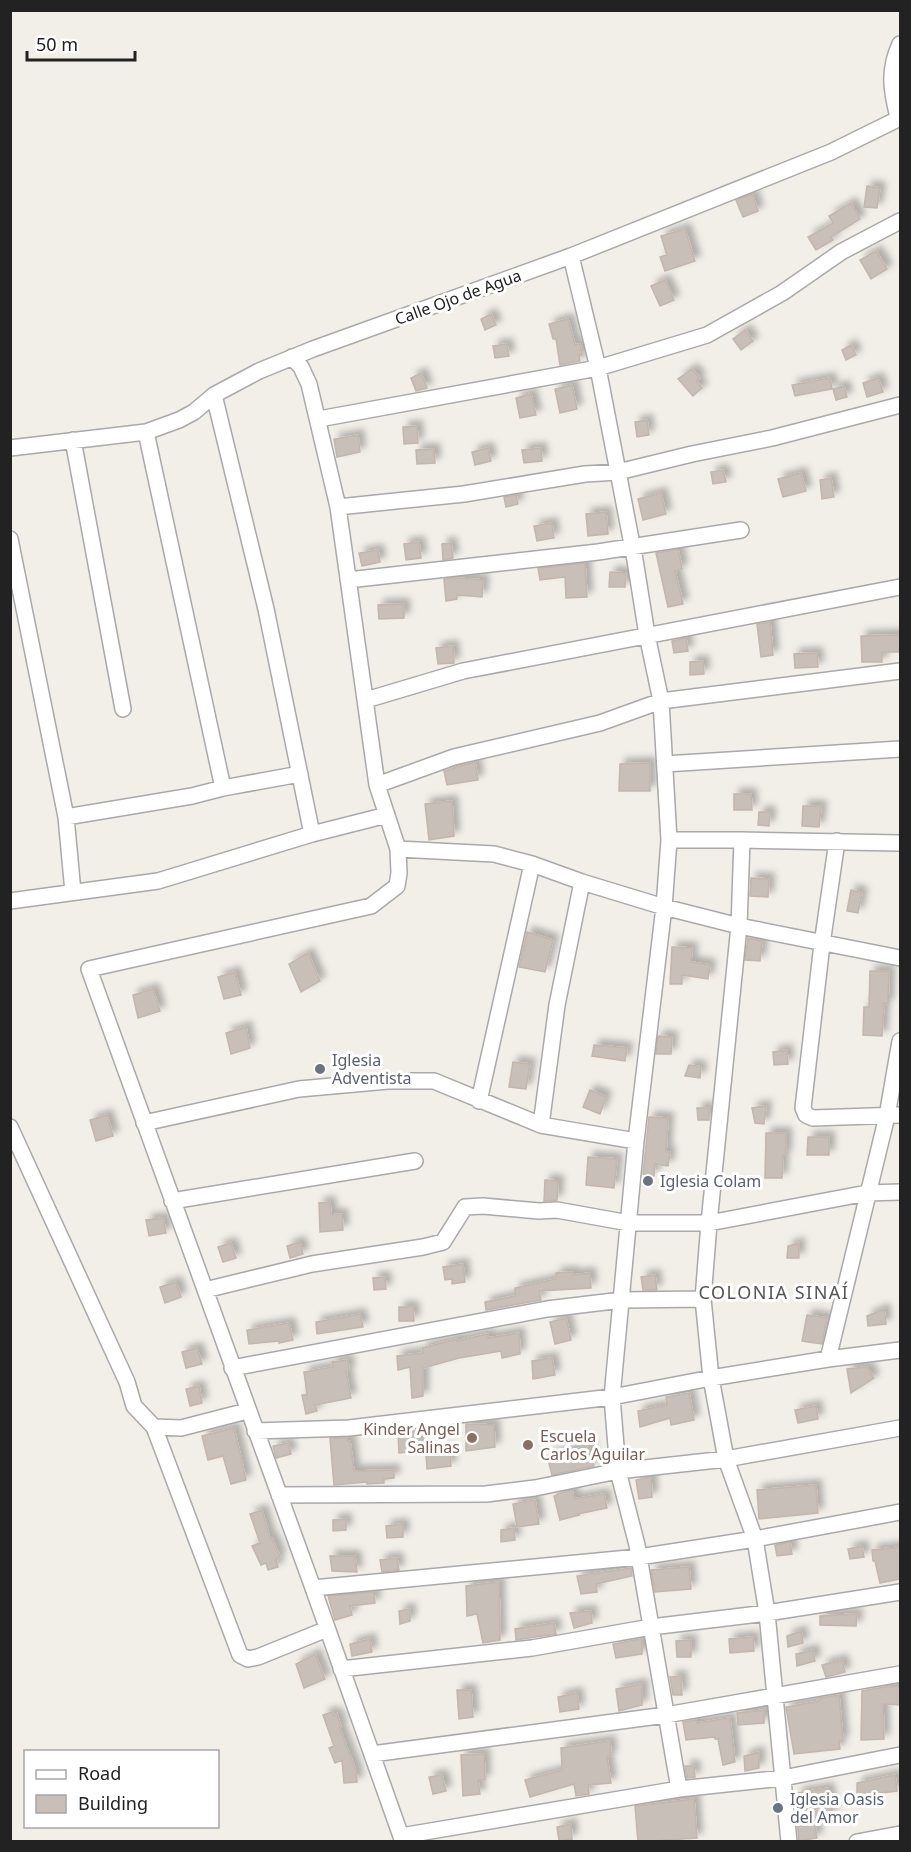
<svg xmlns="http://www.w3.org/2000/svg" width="911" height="1852" viewBox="0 0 911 1852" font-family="'Noto Sans',sans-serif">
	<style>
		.building { fill: #c7bfb8; stroke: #c4b6ab; stroke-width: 1.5; filter: url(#shadow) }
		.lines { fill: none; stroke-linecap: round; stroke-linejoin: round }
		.minor-casing { stroke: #a9a9a9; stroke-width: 18 }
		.minor { stroke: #fff; stroke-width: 15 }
		.worship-dot { fill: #6b7280; stroke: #fff; stroke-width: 2 }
		.education-dot { fill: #8d6e63; stroke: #fff; stroke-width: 2 }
		.labels { text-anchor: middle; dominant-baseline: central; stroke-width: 6; stroke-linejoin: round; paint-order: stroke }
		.street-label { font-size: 16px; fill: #222; stroke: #fff }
		.worship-label { font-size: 16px; fill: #5b616d; stroke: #fff; text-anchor: start }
		.education-label { font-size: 16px; fill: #785e54; stroke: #fff; text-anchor: end }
		.neighbourhood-label { font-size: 18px; letter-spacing: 1.5px; fill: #555; stroke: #fff }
	</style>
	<defs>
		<filter id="shadow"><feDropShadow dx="5.5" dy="-5.5" stdDeviation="3" flood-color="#0004"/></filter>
	</defs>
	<rect width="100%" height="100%" fill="#f2efe9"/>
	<!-- building -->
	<path class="building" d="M867,186l13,2 -3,20 -13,-1z
		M752,194l6,17 -15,6 -7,-17z
		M851,203l9,16 -29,18 2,3 -17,10 -8,-13 25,-14 -4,-7z
		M685,229l10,32 -30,10 -5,-14 7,-2 -6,-19z
		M876,251l11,18 -16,10 -11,-19z
		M665,280l9,20 -14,6 -9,-20z
		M491,314l5,11 -11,5 -4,-11z
		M568,319l7,26 5,-1 2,11h-3l1,6 -20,4 -4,-26h-3l-4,-15z
		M745,330l8,11 -12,9 -8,-11z
		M507,344l2,12 -14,2 -2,-12z
		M851,345l5,10 -10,5 -4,-10z
		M692,369l8,9 -4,3 6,7 -9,8 -15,-17z
		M421,373l6,15 -11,3 -5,-13z
		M830,378l2,11 -37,7 -3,-11z
		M878,378l5,14 -16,5 -4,-14z
		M572,385l5,24 -17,4 -5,-24z
		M844,386l3,11 -11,3 -3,-11z
		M531,394l5,21 -16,3 -4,-20z
		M647,420l2,15 -12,2 -2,-15z
		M417,426l1,17 -14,1 -1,-17z
		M358,435l2,17 -23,5 -3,-18z
		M488,448l3,13 -16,4 -3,-13z
		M541,448l1,13 -18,2 -2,-13z
		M434,449l1,14 -18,1 -1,-14z
		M723,470l3,12 -13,2 -2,-12z
		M801,473l5,18 -23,6 -5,-18z
		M831,478l3,19 -12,2 -2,-19z
		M661,493l5,21 -23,6 -5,-21z
		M516,495l2,9 -12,3 -2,-10z
		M606,512l2,22 -20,2 -2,-22z
		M552,523l2,15 -17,3 -3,-15z
		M419,542l2,16 -15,2 -2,-16z
		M451,543l2,15 -10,2 -1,-16z
		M678,549l4,20 -7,2 8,33 -15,3 -12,-54z
		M378,550l2,12 -18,4 -3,-13z
		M585,563l2,34 -21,1 -1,-21 -25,3 -2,-12z
		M610,572l16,1 -1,14h-16z
		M455,578l28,2 -1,17 -25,-2v4l-11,2 -2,-22z
		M404,604v14l-25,1 -1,-14z
		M770,622l3,33 -12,2 -4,-33z
		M900,635v17h-18v10h-20l-1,-26z
		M686,638l2,13 -14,2 -2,-12z
		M453,646l1,17 -16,1 -2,-16z
		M817,653l1,14 -23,1 -1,-14z
		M703,661l1,13 -14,1v-13z
		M475,762l3,18 -31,5 -3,-14z
		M650,763v28h-31l1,-27z
		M734,794h17l1,16h-18z
		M452,801l2,35 -25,4 -4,-36z
		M803,806h18l-2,21 -17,-1z
		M759,812h11l-1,14 -11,-1z
		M751,878l18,1 -1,18 -18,-1z
		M851,890l11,3 -4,20 -11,-2z
		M527,932l26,8 -8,32 -26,-5z
		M748,938l14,3 -2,20 -15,-1z
		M672,947l20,1 -1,14 19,3 -2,14 -26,-4v9h-12z
		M308,953l12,28 -19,11 -12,-28z
		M870,971h19l-1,33 -4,-1 -2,33 -19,-1 1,-28h5z
		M235,972l6,23 -17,4 -6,-22z
		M153,989l7,22 -22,7 -5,-23z
		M246,1027l4,21 -19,6 -5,-21z
		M658,1036l14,1 -1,17h-15z
		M594,1045l33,3 -2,13 -33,-5z
		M787,1050l1,14 -14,1 -1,-13z
		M513,1062l17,2 -4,25 -17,-2z
		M689,1065l12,2 -1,11 -15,-2z
		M590,1090l16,7 -6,17 -17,-7z
		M766,1106l-2,18 -9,-1 -3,-15z
		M697,1108h12v12h-11z
		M107,1115l6,21 -17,5 -6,-21z
		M649,1117l19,1 -2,34h4l-2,14 -13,-2 -1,12 -11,-2z
		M766,1133h20v22h-3l-1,23h-17z
		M808,1137h21v18h-22z
		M588,1157l29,2 -3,29 -28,-3z
		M545,1180l13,1 -1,19 -13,1z
		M330,1202l1,13 11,-1 1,16 -23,2 -1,-29z
		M163,1218l3,15 -17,3 -3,-16z
		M300,1242l3,12 -13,4 -3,-12z
		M231,1243l5,15 -13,4 -5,-15z
		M799,1243v15h-12l1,-12z
		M463,1264l2,18 -13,2v-5l-7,1 -2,-13z
		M573,1272v3l17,-2 1,15 -52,3 2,9 -55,10 -1,-8 30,-6v-8l41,-9v-6z
		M655,1275l2,15h-14l-2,-13z
		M385,1277l1,12 -12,1 -1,-12z
		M176,1282l5,15 -16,6 -5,-16z
		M399,1307h14l1,14h-15z
		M884,1309l2,15 -18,2 -1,-10z
		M360,1314l3,13 -46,7 -1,-12z
		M807,1315l20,3 -5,26 -20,-3z
		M566,1318l5,22 -16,4 -5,-22z
		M289,1323l4,17 -14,3v-2l-30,3 -2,-14z
		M519,1333l1,21 -18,4 -1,-7 -42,7 -36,10v28l-11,2 -2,-31 -12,3 -1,-14 26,-3 -1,-5 35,-9v2l31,-7v4z
		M197,1348l5,16 -16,4 -4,-16z
		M552,1358l3,17 -22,4 -1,-18z
		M348,1360l1,11 -3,1 5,26 -36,7 2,6 -11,3 -4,-19h5l-3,-23 29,-5 -1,-5z
		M867,1367l7,11 -23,15 -4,-24z
		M199,1386l3,17 -12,3 -4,-17z
		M689,1393l5,27 -23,5 -1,-7 -30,9 -2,-16 29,-6 -1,-8z
		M816,1406l2,13 -20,4 -3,-13z
		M466,1424l28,1 1,22 -29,4z
		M234,1428l12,52 -15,4 -8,-28 -15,4 -6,-24z
		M419,1430l1,21 -21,2 -1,-20z
		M330,1438h17v3h3l4,30 40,-1v8l-10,1v4l-17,1v-2l-33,3z
		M288,1443l3,11 -15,4 -3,-12z
		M589,1446l5,20 -42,9 -5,-19z
		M450,1451l1,15 -24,3 -1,-14z
		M651,1477l1,20 -13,2 -3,-19z
		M816,1485l2,28 -59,6 -2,-29z
		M572,1490l2,9 30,-5 3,14 -29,6 1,1 -19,5 -6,-24 3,-1v-1z
		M535,1500l4,24 -22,3 -4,-23z
		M262,1510l8,29 2,-1 8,19 -4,2 2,8 -10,3 -2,-7 -5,2 -9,-19 8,-3 -10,-29z
		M346,1519v11l-13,1v-11z
		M403,1524v13l-16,1 -1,-12z
		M514,1528l1,12 -14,2v-12z
		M790,1542l2,12 -15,2 -2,-11z
		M862,1546l2,11 -14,2 -2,-10z
		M900,1547v32l-20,4 -5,-22h-2l-1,-11z
		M330,1556h25l2,16 -25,-1z
		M397,1558l2,12 -17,2 -2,-12z
		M689,1567l2,22 -36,3 -4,-22z
		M631,1568l1,8 -36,8 1,8 -16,2 -4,-18z
		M499,1582l1,58 -17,3 -6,-29 -10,2 -1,-30z
		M374,1592l1,11 -25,3 2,9 -17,5 -7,-24z
		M410,1609v12l-10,3 -1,-13z
		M591,1611l1,12 -18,5 -4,-15z
		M857,1614l-1,12 -36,-1v-9z
		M554,1623l2,11 -40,6 -1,-11z
		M801,1631l2,12 -15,4 -1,-11z
		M753,1637l1,14 -24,2 -1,-14z
		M370,1639l2,13 -20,4 -2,-12z
		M642,1639v15l-26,4 -3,-14z
		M691,1640v17h-14l-1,-16z
		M813,1650l2,11 -18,5 -1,-12z
		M315,1654l10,25 -21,9 -8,-24z
		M842,1660l3,12 -19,5 -4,-12z
		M681,1676l1,19h-9l-3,-18z
		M642,1684v21l-23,6 -3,-22z
		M885,1687h15v18l-17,-1 1,35 -23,1 1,-49z
		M457,1690h14l2,27 -14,2z
		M577,1693l2,16 -19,3 -2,-15z
		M839,1695l4,46h-4l1,8 -46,5 -8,-47 34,-6 -1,-3z
		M764,1710v13l-26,2 -1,-12z
		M332,1712l2,4 3,-2 4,13h-2l17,44 1,11 -13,1 -2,-23 -7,3 -6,-15 5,-2 -11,-31z
		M730,1718l5,44 -12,3 -5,-26h-3v-2l-29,3 -3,-18 13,-2 1,3z
		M610,1741l1,15 -4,1 4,26 -23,2 1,9 -13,2 -2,-12 -44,13 -5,-17 37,-10 -1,-22z
		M759,1752v16l-14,3 -1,-15z
		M484,1754l1,26h-7l2,14 -17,2 -2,-41z
		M685,1766h9l1,11 -8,1z
		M442,1775l4,16 -13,3 -4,-17z
		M895,1775l2,16 -24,3v6l-16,4v-21z
		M828,1788l5,26 -19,4 3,20 -18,3 -2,-19h4l-4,-29z
		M694,1799l3,39 -59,4 -3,-36z
		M571,1824l1,15 -13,2 -2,-14z"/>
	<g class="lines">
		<!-- minor casing -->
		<g class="minor-casing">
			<path id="minor" d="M898,117c-7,-27 -10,-47 2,-73
				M571,256l27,112 37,192 12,75 14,66 8,139 -5,67 -28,234 -24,256 6,74 19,74 42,244
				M292,357l9,10 8,17 29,123 39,278 21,64 1,24 -2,13 -26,20 -282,63 224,619 90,254
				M214,395l52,214 46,225
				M319,419l279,-51 109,-33 75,-42 59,-41 59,-31
				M146,432l77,356
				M73,440l50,269
				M10,448l136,-16 33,-12 15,-8 20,-17 45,-24 54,-22 258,-93 260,-104 69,-34
				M338,507l126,-13 121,-20 33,-2 74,-18 80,-16 128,-33
				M10,539l56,278 7,75
				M348,580l250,-28 143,-22
				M366,700l97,-29 437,-84
				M665,764l235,-15
				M377,785l77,-28 146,-34 61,-22 239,-30
				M66,817l126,-21 31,-8 77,-14
				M669,840h73
				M837,841l-15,103 -19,164 3,7 7,3 87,-3
				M398,849l96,5 38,10 50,18 82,25 75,19 161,32
				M10,901l148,-20 154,-47 75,-19
				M479,1101l53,-237
				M144,1123l155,-34 89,-8h46l107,44 95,16
				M541,1125l16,-120 25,-123
				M10,1127l117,255 7,24 20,21 27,1 66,-17
				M172,1201l243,-40
				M205,1290l107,-26 111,-17 20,-5 22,-35 18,-1 56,5 18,-1 72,13h80l158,-30 33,-1
				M828,1359l59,-243 13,-75
				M232,1368l315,-59 75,-9 81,-1
				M154,1427l86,228 8,4 10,-2 69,-28
				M255,1431l94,-3 263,-31 99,-19 117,-19 72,-9
				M279,1495l207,-1 49,-6 83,-17 108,-12 174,-31
				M313,1588l326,-31 116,-18 145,-27
				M341,1669l191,-21 119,-21 116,-14 133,-21
				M372,1754l294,-39 234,-41
				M401,1836l278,-47 104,-11 117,-23
				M789,1842l-22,-229 -12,-74 -29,-80 -15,-81 -8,-79 6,-76 30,-297 3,-86 158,3
				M857,1842l43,-8"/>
		</g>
		<!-- minor -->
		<use href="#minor" class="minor"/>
	</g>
	<!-- markers -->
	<g class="worship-dot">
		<circle cx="320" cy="1069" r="6"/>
		<circle cx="648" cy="1181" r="6"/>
		<circle cx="778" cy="1808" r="6"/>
	</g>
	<g class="education-dot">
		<circle cx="472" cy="1438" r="6"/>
		<circle cx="528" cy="1445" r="6"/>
	</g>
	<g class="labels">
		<!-- street labels -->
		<g class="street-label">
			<text transform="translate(458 297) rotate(-20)">Calle Ojo de Agua</text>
		</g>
		<!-- worship labels -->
		<g class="worship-label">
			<text x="332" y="1060">Iglesia<tspan x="332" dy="18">Adventista</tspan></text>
			<text x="660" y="1181">Iglesia Colam</text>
			<text x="790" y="1799">Iglesia Oasis<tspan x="790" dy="18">del Amor</tspan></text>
		</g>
		<!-- education labels -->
		<g class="education-label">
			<text x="460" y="1429">Kinder Angel<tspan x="460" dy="18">Salinas</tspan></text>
			<text x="540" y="1436" text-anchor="start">Escuela<tspan x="540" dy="18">Carlos Aguilar</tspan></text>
		</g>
		<!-- neighbourhood labels -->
		<g class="neighbourhood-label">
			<text x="774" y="1292">COLONIA SINAÍ</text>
		</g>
	</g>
	<!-- border -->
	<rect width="911" height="1852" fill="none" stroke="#222222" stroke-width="24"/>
	<!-- legend -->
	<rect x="24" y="1750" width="195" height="78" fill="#ffffff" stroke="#a7a7a7" stroke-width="1.5"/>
	<rect x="36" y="1770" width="30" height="9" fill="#ffffff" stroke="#a7a7a7" stroke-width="1.5"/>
	<text x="78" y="1780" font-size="18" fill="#222222">Road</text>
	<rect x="36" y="1795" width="30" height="18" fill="#c7bfb8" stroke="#a7a7a7" stroke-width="1.5"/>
	<text x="78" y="1810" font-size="18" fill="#222222">Building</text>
	<!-- scale -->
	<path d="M27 51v9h108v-9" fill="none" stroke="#222222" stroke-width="3"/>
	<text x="36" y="51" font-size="18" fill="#222222" stroke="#ffffff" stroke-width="4.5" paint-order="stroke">50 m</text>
</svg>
